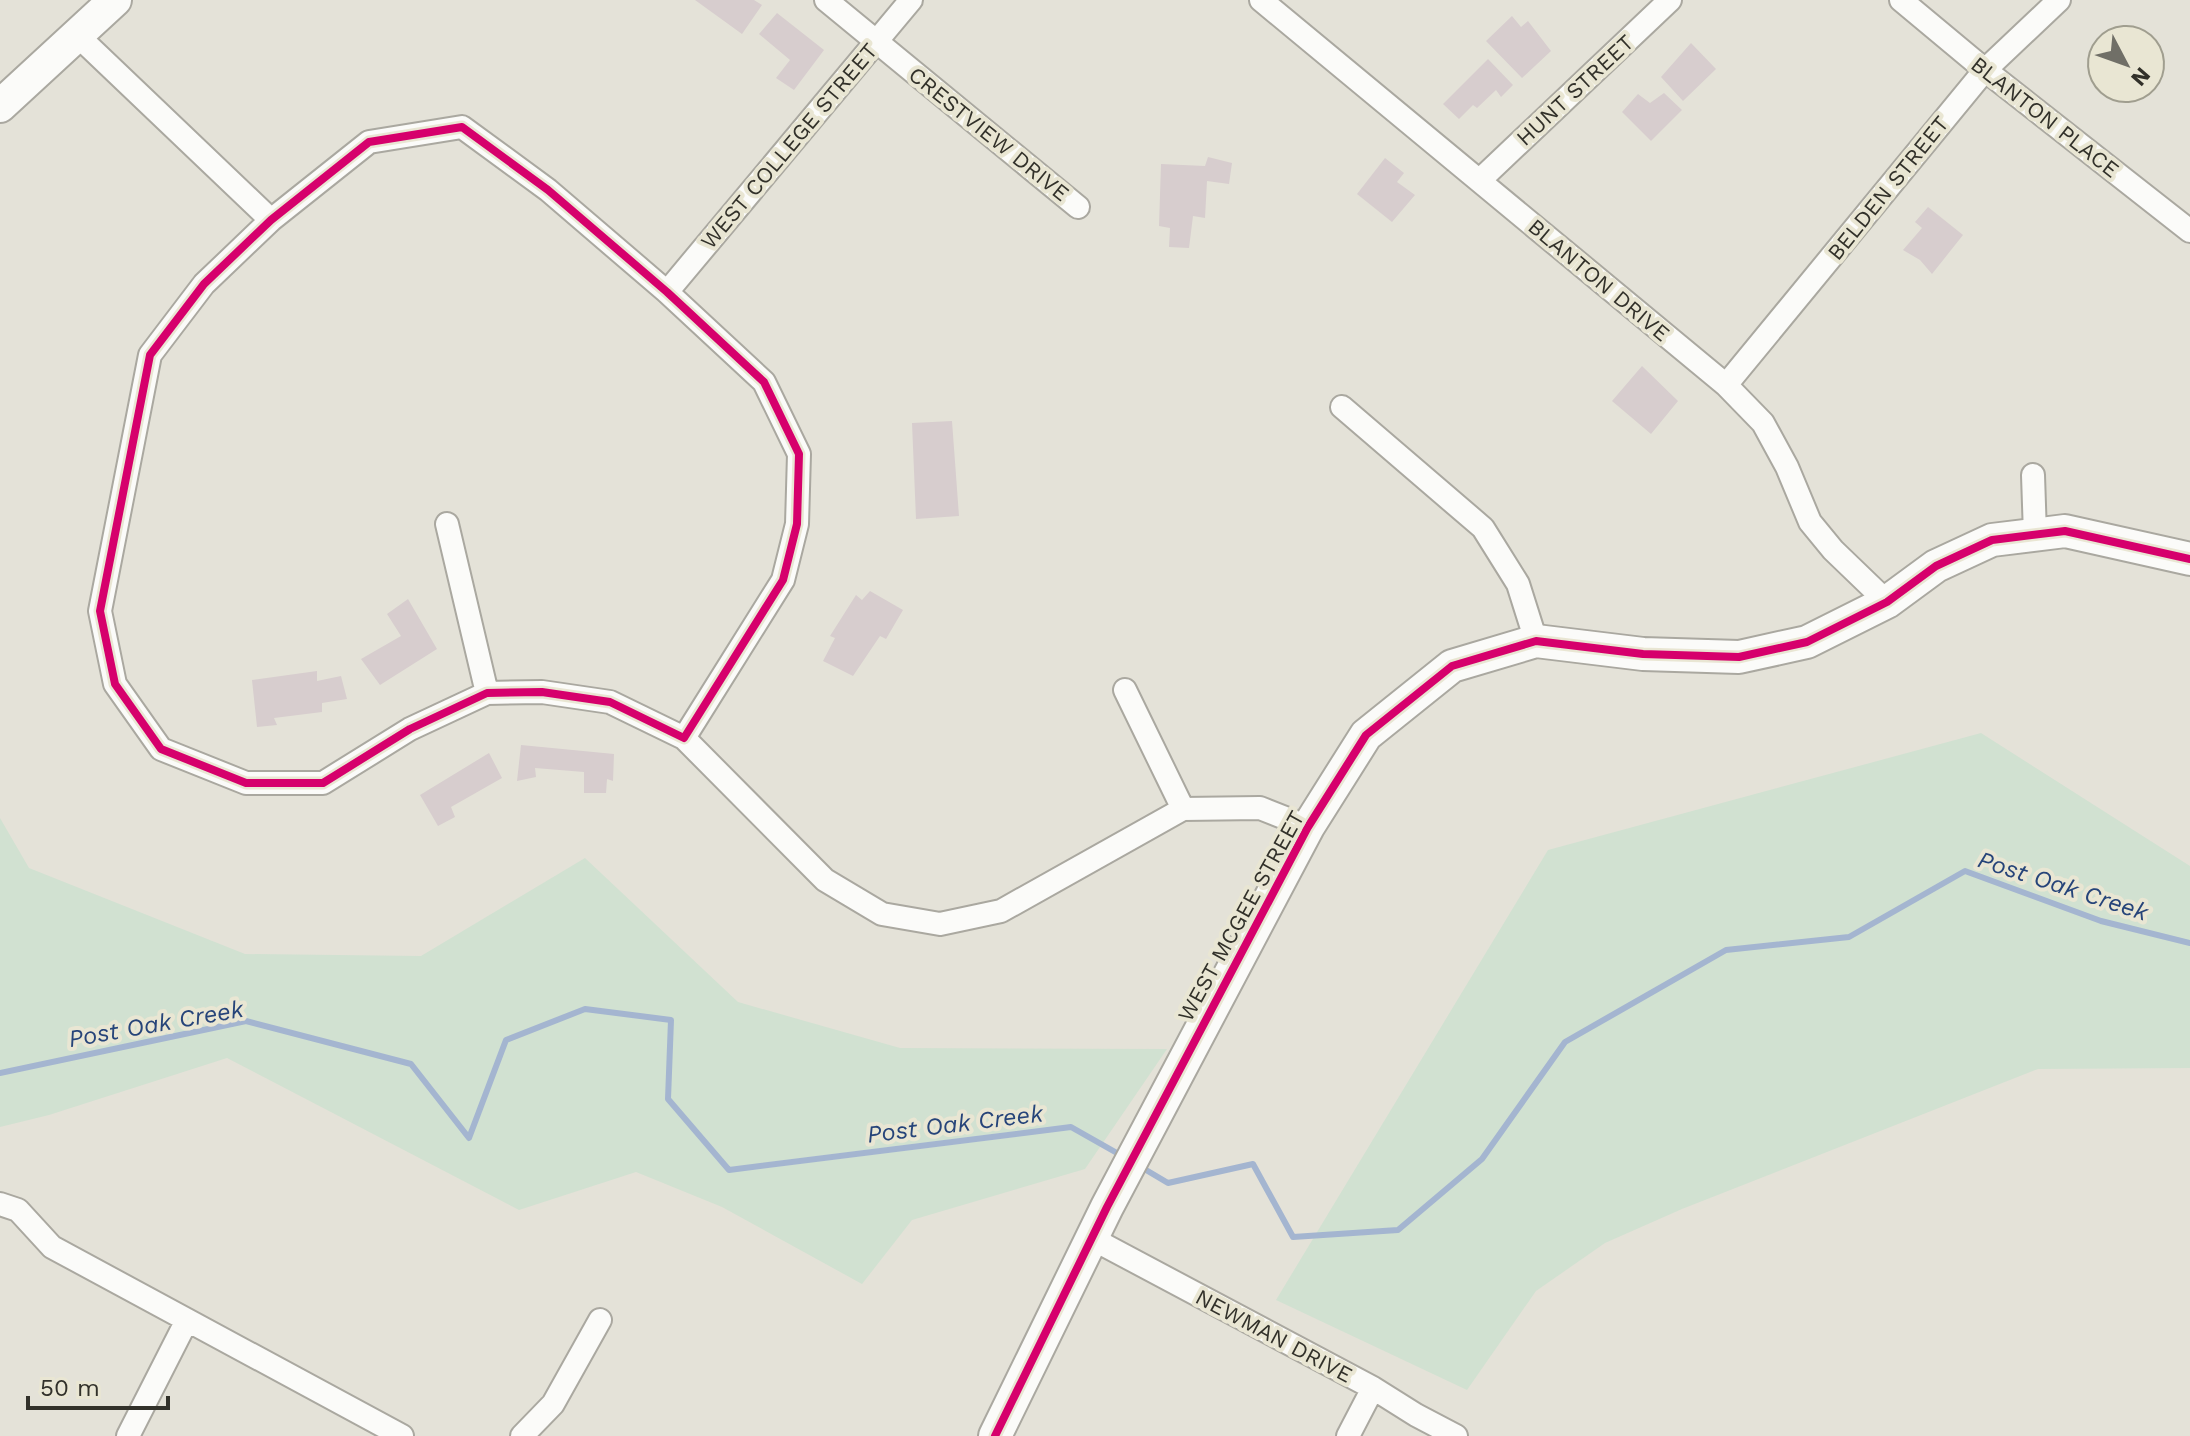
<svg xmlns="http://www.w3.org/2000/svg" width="2190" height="1436" viewBox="0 0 2190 1436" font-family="'Work Sans',sans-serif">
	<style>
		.green { fill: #d1e1d1 }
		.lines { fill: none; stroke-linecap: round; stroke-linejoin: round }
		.stream { stroke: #a4b5d0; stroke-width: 6 }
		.building { fill: #d7cdce }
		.street-casing { stroke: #aaa8a0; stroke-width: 26 }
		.secondary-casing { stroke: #aaa8a0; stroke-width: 36 }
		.street { stroke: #fbfbf9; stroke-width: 22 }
		.secondary { stroke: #fbfbf9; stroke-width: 32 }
		.cycleway-casing { stroke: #e9e6d3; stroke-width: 13 }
		.cycleway { stroke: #d6006c; stroke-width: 8 }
		.labels { text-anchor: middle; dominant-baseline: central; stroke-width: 8; stroke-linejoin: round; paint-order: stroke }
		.street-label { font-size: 22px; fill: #32312a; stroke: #e9e6d3 }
		.water-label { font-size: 24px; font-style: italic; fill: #264479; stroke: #e9e6d3 }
	</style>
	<rect width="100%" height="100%" fill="#e4e2d8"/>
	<!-- green -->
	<path class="green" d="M1981,733l209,133v202l-152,1 -356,140 -77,34 -69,48 -69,99 -191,-90 272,-450z
		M0,818l29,50 216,86 176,2 164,-98 153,144 162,46 267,1 -82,120 -173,51 -50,64 -140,-77 -86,-35 -117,38 -292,-152 -178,57 -49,12z"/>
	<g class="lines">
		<!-- stream -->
		<path class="stream" d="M0,1073l246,-52 165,43 58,74 37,-98 79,-31 86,11 -3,79 61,71 342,-43 53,30
			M1141,1167l27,16 85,-19 40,73 105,-7 84,-71 83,-117 161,-92 123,-13 116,-66 136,50 89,22"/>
	</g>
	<!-- building -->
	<path class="building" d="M695,0h59l8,5 -20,29z
		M777,13l47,37 -30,40 -18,-12 14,-18 -31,-26z
		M1512,16l9,11 7,-6 23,30 -29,27 -36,-37z
		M1691,43l25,26 -33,32 -22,-24z
		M1488,59l25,26 -12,12 -5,-7 -19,18 -4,-3 -14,14 -16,-15z
		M1664,93l18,17 -31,31 -29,-29 16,-18 12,9z
		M1208,157l24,6 -3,21 -22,-3 -2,37 -12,-2 -4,32 -20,-1 1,-19 -11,-2 2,-62 44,2z
		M1385,158l19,15 -7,9 18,13 -23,27 -35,-28z
		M1928,207l35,28 -31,39 -12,-14 -17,-10 19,-22 -7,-6z
		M1642,366l36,35 -27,33 -39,-33z
		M952,421l7,95 -43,3 -4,-96z
		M870,591l33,19 -17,29 -6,-3 -27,40 -30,-15 12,-23 -5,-2 26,-41 6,5z
		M408,599l29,50 -57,36 -19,-26 40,-23 -14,-22z
		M317,671v10l24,-5 6,23 -25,4v9l-48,6 3,7 -20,2 -5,-47z
		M521,745l93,9 -1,27 -6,-2 -1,14h-22v-21l-49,-4 1,9 -19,4z
		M489,753l13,25 -51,29 4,10 -17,9 -18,-31z"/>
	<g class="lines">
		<!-- street casing -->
		<g class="street-casing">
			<path id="street" d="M826,0l252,207
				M1261,0l465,385 37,38 24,44 23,55 23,28 54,52
				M1901,0l84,70 205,161
				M78,36l193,184
				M462,127l86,63 119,102 97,90 35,72 -2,70 -14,56 -99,158 -74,-36 -68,-10 -55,1 -77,36 -87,54h-77l-85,-34 -46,-65 -15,-73 50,-256 54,-71 67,-64 98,-78z
				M1480,180l190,-180
				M667,292l244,-292
				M1726,385l259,-315 74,-70
				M1342,407l141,121 35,56 18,57
				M2033,475l2,60
				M447,524l40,169
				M1125,690l58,119
				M684,738l141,142 57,34 58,10 61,-13 182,-102 77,-1 48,19
				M0,1204l18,6 34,37 350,189
				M1091,1238l282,150 43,27 40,21
				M128,1436l59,-116
				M522,1436l31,-32 47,-84
				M1348,1436l25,-48"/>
		</g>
		<!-- secondary casing -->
		<g class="secondary-casing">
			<path id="secondary" d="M0,106l115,-106
				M995,1436l112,-229 201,-380 58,-92 86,-69 84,-25 107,13 96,3 68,-15 80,-40 49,-36 56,-26 73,-9 125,28"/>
		</g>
		<!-- street -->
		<use href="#street" class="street"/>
		<!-- secondary -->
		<use href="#secondary" class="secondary"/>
		<!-- cycleway casing -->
		<g class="cycleway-casing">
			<path id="cycleway" d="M462,127l86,63 119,102 97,90 35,72 -2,70 -14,56 -99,158 -74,-36 -68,-10 -55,1 -77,36 -87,54h-77l-85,-34 -46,-65 -15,-73 50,-256 54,-71 67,-64 98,-78z
				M995,1436l112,-229 201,-380 58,-92 86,-69 84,-25 107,13 96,3 68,-15 80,-40 49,-36 56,-26 73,-9 125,28"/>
		</g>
		<!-- cycleway -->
		<use href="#cycleway" class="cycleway"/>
	</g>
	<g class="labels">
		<!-- street labels -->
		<g class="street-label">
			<text transform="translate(1575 90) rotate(-43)">HUNT STREET</text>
			<text transform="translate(2045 117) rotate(38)">BLANTON PLACE</text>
			<text transform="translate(989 134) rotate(39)">CRESTVIEW DRIVE</text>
			<text transform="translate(789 146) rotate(-50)">WEST COLLEGE STREET</text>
			<text transform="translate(1888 188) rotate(-51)">BELDEN STREET</text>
			<text transform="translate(1599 280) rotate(40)">BLANTON DRIVE</text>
			<text transform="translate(1241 916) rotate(-61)">WEST MCGEE STREET</text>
			<text transform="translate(1274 1336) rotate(28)">NEWMAN DRIVE</text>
		</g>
		<!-- water labels -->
		<g class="water-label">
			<text transform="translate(2063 886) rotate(18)">Post Oak Creek</text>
			<text transform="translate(156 1024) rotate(-10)">Post Oak Creek</text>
			<text transform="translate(955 1124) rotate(-7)">Post Oak Creek</text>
		</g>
	</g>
	<!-- north arrow -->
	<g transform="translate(2126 64) rotate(131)"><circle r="38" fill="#e9e6d3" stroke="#a09e8f" stroke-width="2"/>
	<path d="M0-6L14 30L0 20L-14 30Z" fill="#706f67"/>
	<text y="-12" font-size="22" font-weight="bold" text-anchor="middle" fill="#32312a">N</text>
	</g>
	<!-- scale -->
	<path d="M28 1396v12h140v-12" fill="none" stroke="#32312a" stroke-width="4"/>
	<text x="40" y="1396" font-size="24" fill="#32312a" stroke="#e9e6d3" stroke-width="6" paint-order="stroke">50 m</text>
</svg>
